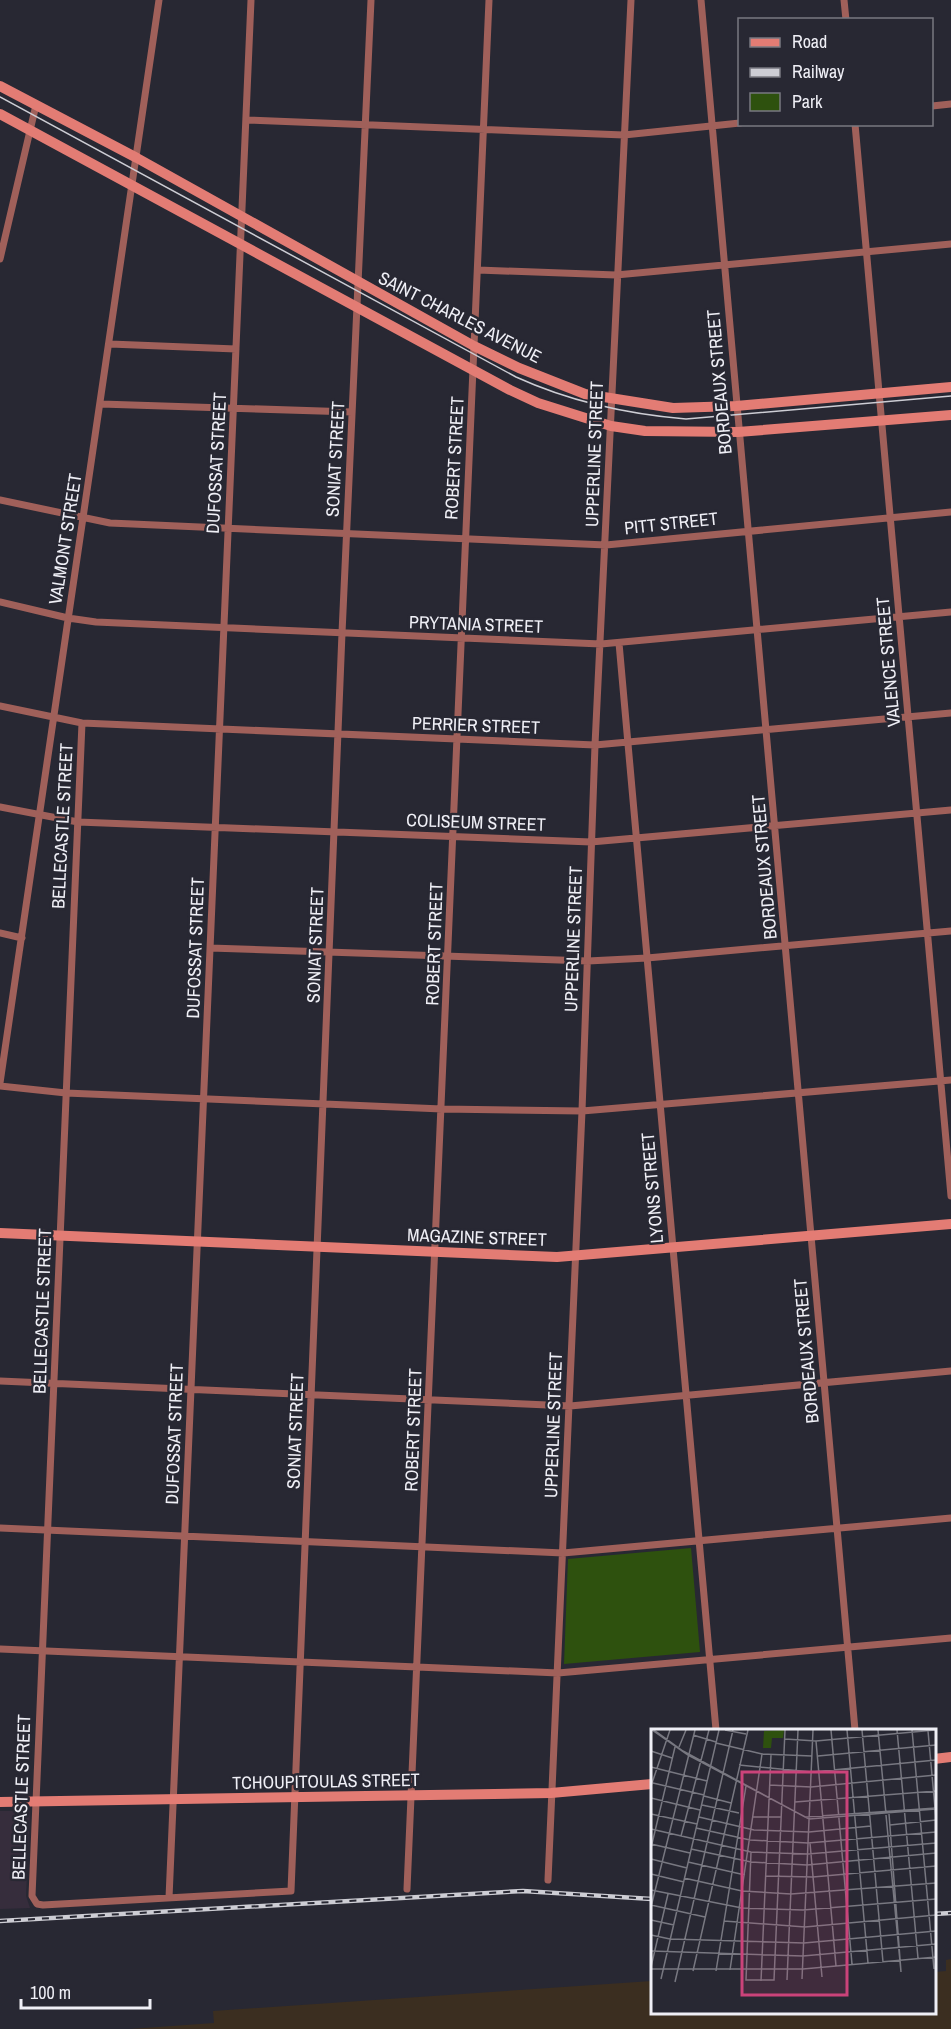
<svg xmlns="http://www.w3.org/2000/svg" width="951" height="2029" viewBox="0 0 951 2029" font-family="'Archivo Narrow',sans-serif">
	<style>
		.commercial { fill: #362d3c }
		.industrial { fill: #3b2e20 }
		.green { fill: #2e510e }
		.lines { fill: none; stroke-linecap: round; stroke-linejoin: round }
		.street { stroke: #a0605a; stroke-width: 7 }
		.secondary { stroke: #e37c74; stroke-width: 10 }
		.tram { stroke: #cdcdd4; stroke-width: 1.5 }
		.rail-casing { stroke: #cdcdd4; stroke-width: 4.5 }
		.rail { stroke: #282833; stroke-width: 2; stroke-dasharray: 7; stroke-linecap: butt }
		.labels { text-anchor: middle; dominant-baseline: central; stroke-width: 5; stroke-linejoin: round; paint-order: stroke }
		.street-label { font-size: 18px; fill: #efeff6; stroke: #282833 }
		.inset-road { fill: none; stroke: #787881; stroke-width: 1.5 }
		.view { fill: #cb437a; fill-opacity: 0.15; stroke: #cb437a; stroke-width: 3 }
		.inset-edge { fill: none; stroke: #efeff6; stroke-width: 3 }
	</style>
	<rect width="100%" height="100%" fill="#282833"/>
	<!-- commercial -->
	<path class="commercial" d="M0,1811h30l-4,85 4,12 -30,1z"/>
	<!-- industrial -->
	<path class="industrial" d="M951,1959v70h-821l84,-6 -1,-12 439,-30v31h282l1,-40 11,-1v-11z"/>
	<!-- green -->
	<path class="green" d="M691,1548l9,104 -136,12 4,-105z"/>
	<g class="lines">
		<!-- street -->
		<path class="street" d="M701,0l154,1730
			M844,0l2,20
			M932,106l19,-2
			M247,120l377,15 116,-12
			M855,124l96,1072
			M0,259l36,-154
			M478,270l138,5 335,-31
			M110,344l126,5
			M101,404l251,8
			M0,500l110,23 496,22 345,-33
			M0,602l68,16 28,4 505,22 350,-32
			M619,643l97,1087
			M0,706l82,17 513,22 356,-32
			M82,723l-50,1173 5,8 6,1 248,-14 51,-1258 29,-633
			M0,807l78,15 513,20 360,-32
			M0,933l22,5
			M210,948l378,13 59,-3 304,-27
			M0,1083l159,-1083
			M0,1086l66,7 376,16 140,2 369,-31
			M0,1381l570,25 381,-35
			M0,1528l563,25 388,-35
			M0,1649l558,24 393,-35
			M548,1880l34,-769 13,-366 36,-745
			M407,1889l82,-1889
			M169,1898l82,-1898"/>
		<!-- secondary -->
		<path class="secondary" d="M0,86l137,72 337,188 45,22 66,26 88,14 63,-2 215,-19
			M0,114l510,276 28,13 73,23 34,5 93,1 213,-17
			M0,1233l557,24 394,-33
			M934,1759l17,-2
			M0,1802l551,-9 101,-9"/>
		<!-- tram -->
		<path class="tram" d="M0,97l516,280c55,25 110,37 170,42l265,-23"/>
		<!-- rail casing -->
		<g class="rail-casing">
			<path id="rail" d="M934,1914l17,-1
				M0,1921l523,-30 129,8"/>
		</g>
		<!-- rail -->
		<use href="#rail" class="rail"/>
	</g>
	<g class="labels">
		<!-- street labels -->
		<g class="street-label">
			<text transform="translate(460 317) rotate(27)">SAINT CHARLES AVENUE</text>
			<text transform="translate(719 382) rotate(-95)">BORDEAUX STREET</text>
			<text transform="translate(594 454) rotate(-88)">UPPERLINE STREET</text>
			<text transform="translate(454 458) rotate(-87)">ROBERT STREET</text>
			<text transform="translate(335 459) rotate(-87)">SONIAT STREET</text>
			<text transform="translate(216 463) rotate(-87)">DUFOSSAT STREET</text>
			<text transform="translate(671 523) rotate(-6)">PITT STREET</text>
			<text transform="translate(65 539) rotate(-81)">VALMONT STREET</text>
			<text transform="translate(476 624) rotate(2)">PRYTANIA STREET</text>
			<text transform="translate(888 662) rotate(-95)">VALENCE STREET</text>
			<text transform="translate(476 725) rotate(2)">PERRIER STREET</text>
			<text transform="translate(476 822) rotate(2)">COLISEUM STREET</text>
			<text transform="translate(62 826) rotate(-87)">BELLECASTLE STREET</text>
			<text transform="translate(764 867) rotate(-95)">BORDEAUX STREET</text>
			<text transform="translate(573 939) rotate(-88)">UPPERLINE STREET</text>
			<text transform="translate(434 944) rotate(-88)">ROBERT STREET</text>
			<text transform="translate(315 945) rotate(-88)">SONIAT STREET</text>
			<text transform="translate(195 948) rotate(-88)">DUFOSSAT STREET</text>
			<text transform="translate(652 1188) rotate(-95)">LYONS STREET</text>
			<text transform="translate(477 1237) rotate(2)">MAGAZINE STREET</text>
			<text transform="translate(42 1311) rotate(-88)">BELLECASTLE STREET</text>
			<text transform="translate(806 1351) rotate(-95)">BORDEAUX STREET</text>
			<text transform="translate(553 1425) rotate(-88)">UPPERLINE STREET</text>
			<text transform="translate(413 1430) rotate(-88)">ROBERT STREET</text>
			<text transform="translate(295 1431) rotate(-88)">SONIAT STREET</text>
			<text transform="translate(174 1434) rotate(-88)">DUFOSSAT STREET</text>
			<text transform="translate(326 1781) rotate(-1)">TCHOUPITOULAS STREET</text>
			<text transform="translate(21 1797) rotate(-88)">BELLECASTLE STREET</text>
		</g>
	</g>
	<!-- overview -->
	<g transform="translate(651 1729)">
		<rect width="285" height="285" fill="#282833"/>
		<path d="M133,1l-1,8h-11l-1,10h-8l1,-17z" fill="#2e510e"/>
		<path class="inset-road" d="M1,1l36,25 121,64 127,-10M3,1l29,21 122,66 131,-9M74,1l21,4M180,1l21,234M196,1l21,233M211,1l21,232M227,1l8,84M246,1l21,228M261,1l22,239M277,2l8,88M42,6l23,7M134,10l31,2 119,-11M165,12l20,225M65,14l46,11 50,2M28,18l7,-17M0,22l21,7M167,27l118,-11M88,36l73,7 124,-12M0,38l56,14M2,54l51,12M118,56l42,2 125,-12M0,57l19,-56M53,67l27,7M0,69l49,12M144,73l141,-11M51,76l37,8M0,85l46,10M235,86l15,157 -12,-158M48,88l55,13 55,2 62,-6M102,88h28M239,96l46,-5M45,99l54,12 58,3 128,-11M0,100l100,23 57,2 128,-11M30,107l28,-106M159,114l12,134M0,115l39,9M0,119l24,-101M40,120l60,13 56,3 129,-12M100,123l-5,128h28l11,-250M0,130l36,9M37,133l57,13M0,145l33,8M114,147l48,1 123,-11M33,149l58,13 49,3 145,-11M0,161l91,18 61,2 133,-11M0,176l54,12M0,178l44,-177M0,191l23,5M73,192l81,6 131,-12M0,206l19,4 134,4 132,-12M0,222l152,5 133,-12M0,238l17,-73M0,240h152l133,-12M79,241l32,-216M42,242l55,-241M65,242l30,-185M10,250l58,-249M151,250l11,-249M136,251l11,-250M110,252l10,-226M24,253l58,-252"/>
		<path class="view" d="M91,43h105v223h-105z"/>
		<rect width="285" height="285" class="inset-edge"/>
	</g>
	<!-- legend -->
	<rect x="738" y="18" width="195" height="108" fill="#282833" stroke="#787881" stroke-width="1.5"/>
	<rect x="750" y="38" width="30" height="9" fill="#e37c74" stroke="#787881" stroke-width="1.5"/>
	<text x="792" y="48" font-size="18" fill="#efeff6">Road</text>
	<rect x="750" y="68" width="30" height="9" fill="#cdcdd4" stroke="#787881" stroke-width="1.5"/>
	<text x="792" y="78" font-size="18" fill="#efeff6">Railway</text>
	<rect x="750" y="93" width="30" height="18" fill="#2e510e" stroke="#787881" stroke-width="1.5"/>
	<text x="792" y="108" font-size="18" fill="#efeff6">Park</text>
	<!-- scale -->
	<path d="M21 1999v9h129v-9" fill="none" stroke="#efeff6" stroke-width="3"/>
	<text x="30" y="1999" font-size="18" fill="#efeff6" stroke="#282833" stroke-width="4.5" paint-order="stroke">100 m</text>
</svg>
